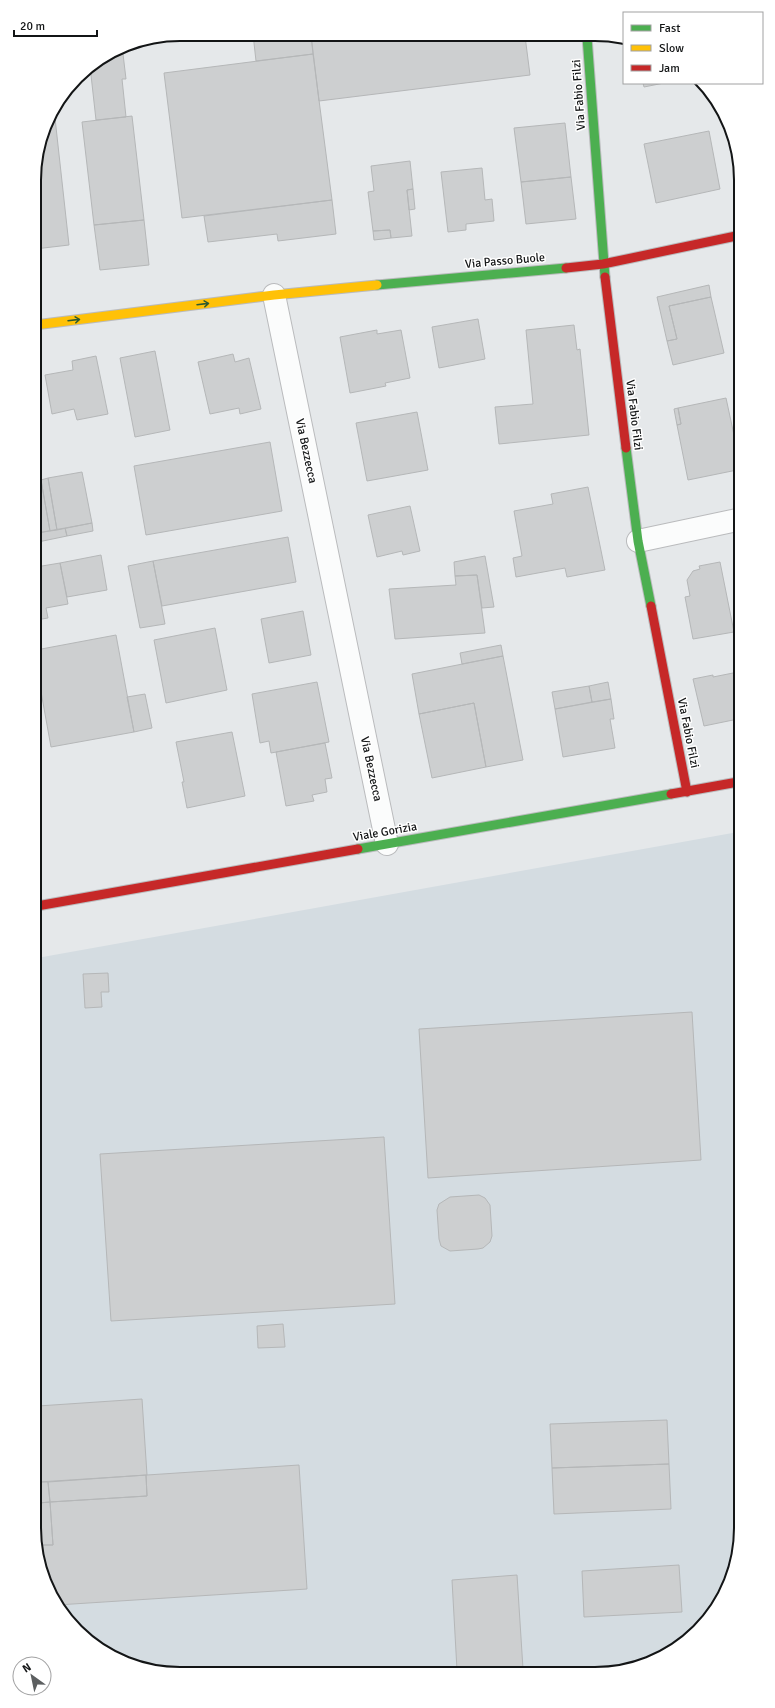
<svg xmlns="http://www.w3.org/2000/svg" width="775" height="1708" viewBox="0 0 775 1708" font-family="Signika,sans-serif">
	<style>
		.built { fill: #d4dce1 }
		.building { fill: #cdcfd0; stroke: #b5b7b8 }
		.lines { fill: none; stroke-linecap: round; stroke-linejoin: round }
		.street-casing { stroke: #babbbd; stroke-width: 24 }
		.fast-casing { stroke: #babbbd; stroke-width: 11 }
		.slow-casing { stroke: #babbbd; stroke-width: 11 }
		.jam-casing { stroke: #babbbd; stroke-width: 11 }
		.street { stroke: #fbfcfc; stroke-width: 22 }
		.fast { stroke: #4caf50; stroke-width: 9 }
		.slow { stroke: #ffc107; stroke-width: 9 }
		.jam { stroke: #c62828; stroke-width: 9 }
		.oneway { stroke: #2d5a30 }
		.labels { text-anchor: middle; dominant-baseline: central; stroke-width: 3; stroke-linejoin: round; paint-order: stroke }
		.street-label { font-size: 12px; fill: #131516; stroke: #fff }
		.rim { fill: none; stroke: #131516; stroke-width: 2 }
	</style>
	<rect width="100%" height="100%" fill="#e5e8ea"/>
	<!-- built -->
	<path class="built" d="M738,832l3,706 -11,46 -25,40 -29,26 -43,19 -482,2 -36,-12 -32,-21 -29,-37 -15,-35 -2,-608z"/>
	<!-- building -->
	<path class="building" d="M253,34l58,1 2,19 -57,7z
		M311,35l214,1 5,39 -211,26z
		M123,54l3,25h-4l4,38 -30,3 -6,-54 17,-10z
		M313,54l19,146 -150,18 -18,-145z
		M643,83h21l-20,4z
		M54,109l15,136 -34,4 -1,-79 15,-55z
		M132,116l12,104 -50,5 -12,-103z
		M565,123l6,54 -50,5 -7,-54z
		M709,131l11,58 -64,14 -12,-59z
		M410,161l3,28 -6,1 5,46 -21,2 -1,-8 -17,1 -5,-39 6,-1 -3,-25z
		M482,168l3,32 7,-1 2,22 -28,3v6l-18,2 -7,-60z
		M571,177l5,42 -50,5 -5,-42z
		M413,189l2,20 -6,1 -2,-20z
		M332,200l4,34 -58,7 -1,-7 -69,8 -4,-26z
		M144,220l5,45 -49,5 -6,-45z
		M390,230l1,8 -17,2 -1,-9z
		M709,285l2,12 -42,9 8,33 -10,2 -10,-44z
		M711,297l13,56 -51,12 -6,-24 10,-2 -8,-33z
		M478,319l7,40 -46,9 -7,-41z
		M574,325l3,25 3,-1 9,86 -90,9 -4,-37 38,-3 -7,-74z
		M377,330v4l24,-4 9,48 -25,5 1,3 -36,7 -10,-56z
		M155,351l15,79 -35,7 -15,-79z
		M233,354l2,8 14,-4 12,51 -21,5 -1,-6 -29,6 -12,-52z
		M96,356l12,58 -31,6 -3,-11 -22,5 -7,-39 28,-5 -1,-9z
		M726,398l11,51v21l-49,10 -11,-55 4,-1 -3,-16z
		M678,408l3,16 -4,1 -3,-16z
		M417,412l11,58 -61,11 -11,-58z
		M35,441l3,13 -3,1z
		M270,442l12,69 -136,24 -12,-69z
		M82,472l10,51 -35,7 -9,-52z
		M48,478l9,52 -7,1 -9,-51z
		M41,480l9,51 -13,2 1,9h-2l-1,-61z
		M588,487l17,83 -38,7 -2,-9 -49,9 -3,-19 9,-2 -8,-45 39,-7 -2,-10z
		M410,506l10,45 -17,4 -1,-4 -25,6 -9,-42z
		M92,523l1,8 -26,5 -2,-8z
		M65,528l2,8 -29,6 -1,-9z
		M288,537l8,45 -134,24 -9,-45z
		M101,555l6,35 -40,7 -7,-34z
		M485,556l9,51 -12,1 -5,-33 -22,1 -1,-14z
		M153,561l12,63 -25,4 -12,-62z
		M720,562l14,70 -41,7 -8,-42 5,-1 -3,-16 6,-9 7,-2 -1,-3z
		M60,563l8,41 -22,4 2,10 -12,2v-53z
		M477,575l8,58 -90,6 -6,-50 67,-4 -1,-9z
		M303,611l8,44 -42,8 -8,-44z
		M215,628l12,62 -61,13 -12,-63z
		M116,635l18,97 -83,15 -15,-83v-14z
		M501,645l2,11 -41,8 -2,-11z
		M503,656l20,104 -37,7 -12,-64 -55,11 -7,-40z
		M738,672v47l-34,7 -11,-47 20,-4v2z
		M317,682l12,60 -58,11 -2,-12 -9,2 -8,-49z
		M608,682l3,17 -19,3 -3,-16z
		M589,686l3,16 -37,7 -3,-17z
		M145,694l7,34 -18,4 -7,-35z
		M611,699l3,20h-4l5,29 -52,9 -8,-48z
		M474,703l12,64 -54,11 -13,-64z
		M232,732l13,64 -58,12 -5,-26h2l-8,-40z
		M325,743l7,35 -7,1 2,13 -15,3 2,6 -28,5 -10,-54z
		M108,973l1,19h-8l1,15 -17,1 -2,-34z
		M692,1012l9,148 -273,18 -9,-149z
		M384,1137l11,167 -284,17 -11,-167z
		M479,1195l6,3 5,7 2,31 -2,6 -7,6 -5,1 -28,2 -9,-5 -2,-7 -2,-29 2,-6 11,-7z
		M283,1324l2,23 -27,1 -1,-22z
		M142,1399l5,76 -108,7 -1,-76z
		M667,1420l2,44 -117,4 -2,-44z
		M669,1464l2,45 -117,5 -2,-46z
		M299,1465l8,124 -250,16 -3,-4 -15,-35v-21h14l-3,-43 97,-6 -1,-21h1z
		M146,1475l1,21 -97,6 -2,-20z
		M39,1482h9l2,20 -11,1z
		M50,1502l3,43h-14v-42z
		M679,1565l3,47 -98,5 -2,-46z
		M517,1575l6,94 -66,1 -5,-90z"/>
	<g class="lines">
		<!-- street casing -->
		<g class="street-casing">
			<path id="street" d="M274,295l113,549
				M638,541l99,-21"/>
		</g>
		<!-- fast casing -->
		<g class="fast-casing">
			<path id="fast" d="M587,37l18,240
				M377,285l189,-17
				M626,448l12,93 13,65
				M358,849l313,-55"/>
		</g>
		<!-- slow casing -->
		<g class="slow-casing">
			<path id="slow" d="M35,325l239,-30 103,-10"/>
		</g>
		<!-- jam casing -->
		<g class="jam-casing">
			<path id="jam" d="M566,268l37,-4 133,-28
				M605,277l21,171
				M651,606l36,186
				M671,794l67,-12
				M37,906l321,-57"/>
		</g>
		<!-- street -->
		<use href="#street" class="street"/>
		<!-- fast -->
		<use href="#fast" class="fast"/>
		<!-- slow -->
		<use href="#slow" class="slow"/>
		<!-- jam -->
		<use href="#jam" class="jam"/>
	</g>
	<!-- one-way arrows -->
	<defs><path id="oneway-shaft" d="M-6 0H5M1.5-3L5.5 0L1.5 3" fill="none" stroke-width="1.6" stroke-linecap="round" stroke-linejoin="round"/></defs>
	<g class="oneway">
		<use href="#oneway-shaft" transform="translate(203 304) rotate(-7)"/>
		<use href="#oneway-shaft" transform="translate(74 320) rotate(-7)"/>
	</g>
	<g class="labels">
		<!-- street labels -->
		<g class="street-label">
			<text transform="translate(579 95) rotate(-94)">Via Fabio Filzi</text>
			<text transform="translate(505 261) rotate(-5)">Via Passo Buole</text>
			<text transform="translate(634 415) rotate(83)">Via Fabio Filzi</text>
			<text transform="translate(306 451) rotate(78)">Via Bezzecca</text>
			<text transform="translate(688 733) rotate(79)">Via Fabio Filzi</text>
			<text transform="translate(371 769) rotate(78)">Via Bezzecca</text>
			<text transform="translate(385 832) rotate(-10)">Viale Gorizia</text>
		</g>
	</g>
	<!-- crop -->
	<path d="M0 0H775V1708H0ZM180 41H595A139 139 0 0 1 734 180V1528A139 139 0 0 1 595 1667H180A139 139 0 0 1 41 1528V180A139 139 0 0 1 180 41Z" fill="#fff" fill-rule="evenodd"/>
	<path class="rim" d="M180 41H595A139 139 0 0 1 734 180V1528A139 139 0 0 1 595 1667H180A139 139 0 0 1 41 1528V180A139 139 0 0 1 180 41Z"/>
	<!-- legend -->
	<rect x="623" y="12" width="140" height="72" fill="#ffffff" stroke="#a1a1a2"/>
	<rect x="631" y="25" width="20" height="6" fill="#4caf50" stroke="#a1a1a2"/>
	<text x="659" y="32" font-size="12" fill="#131516">Fast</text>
	<rect x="631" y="45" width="20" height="6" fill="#ffc107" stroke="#a1a1a2"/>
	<text x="659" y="52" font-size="12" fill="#131516">Slow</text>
	<rect x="631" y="65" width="20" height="6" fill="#c62828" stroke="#a1a1a2"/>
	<text x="659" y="72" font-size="12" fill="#131516">Jam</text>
	<!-- north arrow -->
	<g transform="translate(32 1676) rotate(327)"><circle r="19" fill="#ffffff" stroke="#a1a1a2"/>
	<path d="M0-3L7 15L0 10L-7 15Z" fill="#5c5f60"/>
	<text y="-6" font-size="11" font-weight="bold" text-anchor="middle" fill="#131516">N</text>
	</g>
	<!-- scale -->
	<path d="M14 30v6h83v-6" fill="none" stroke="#131516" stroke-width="2"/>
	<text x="20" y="30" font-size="12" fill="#131516" stroke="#ffffff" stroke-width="3" paint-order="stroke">20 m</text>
</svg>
